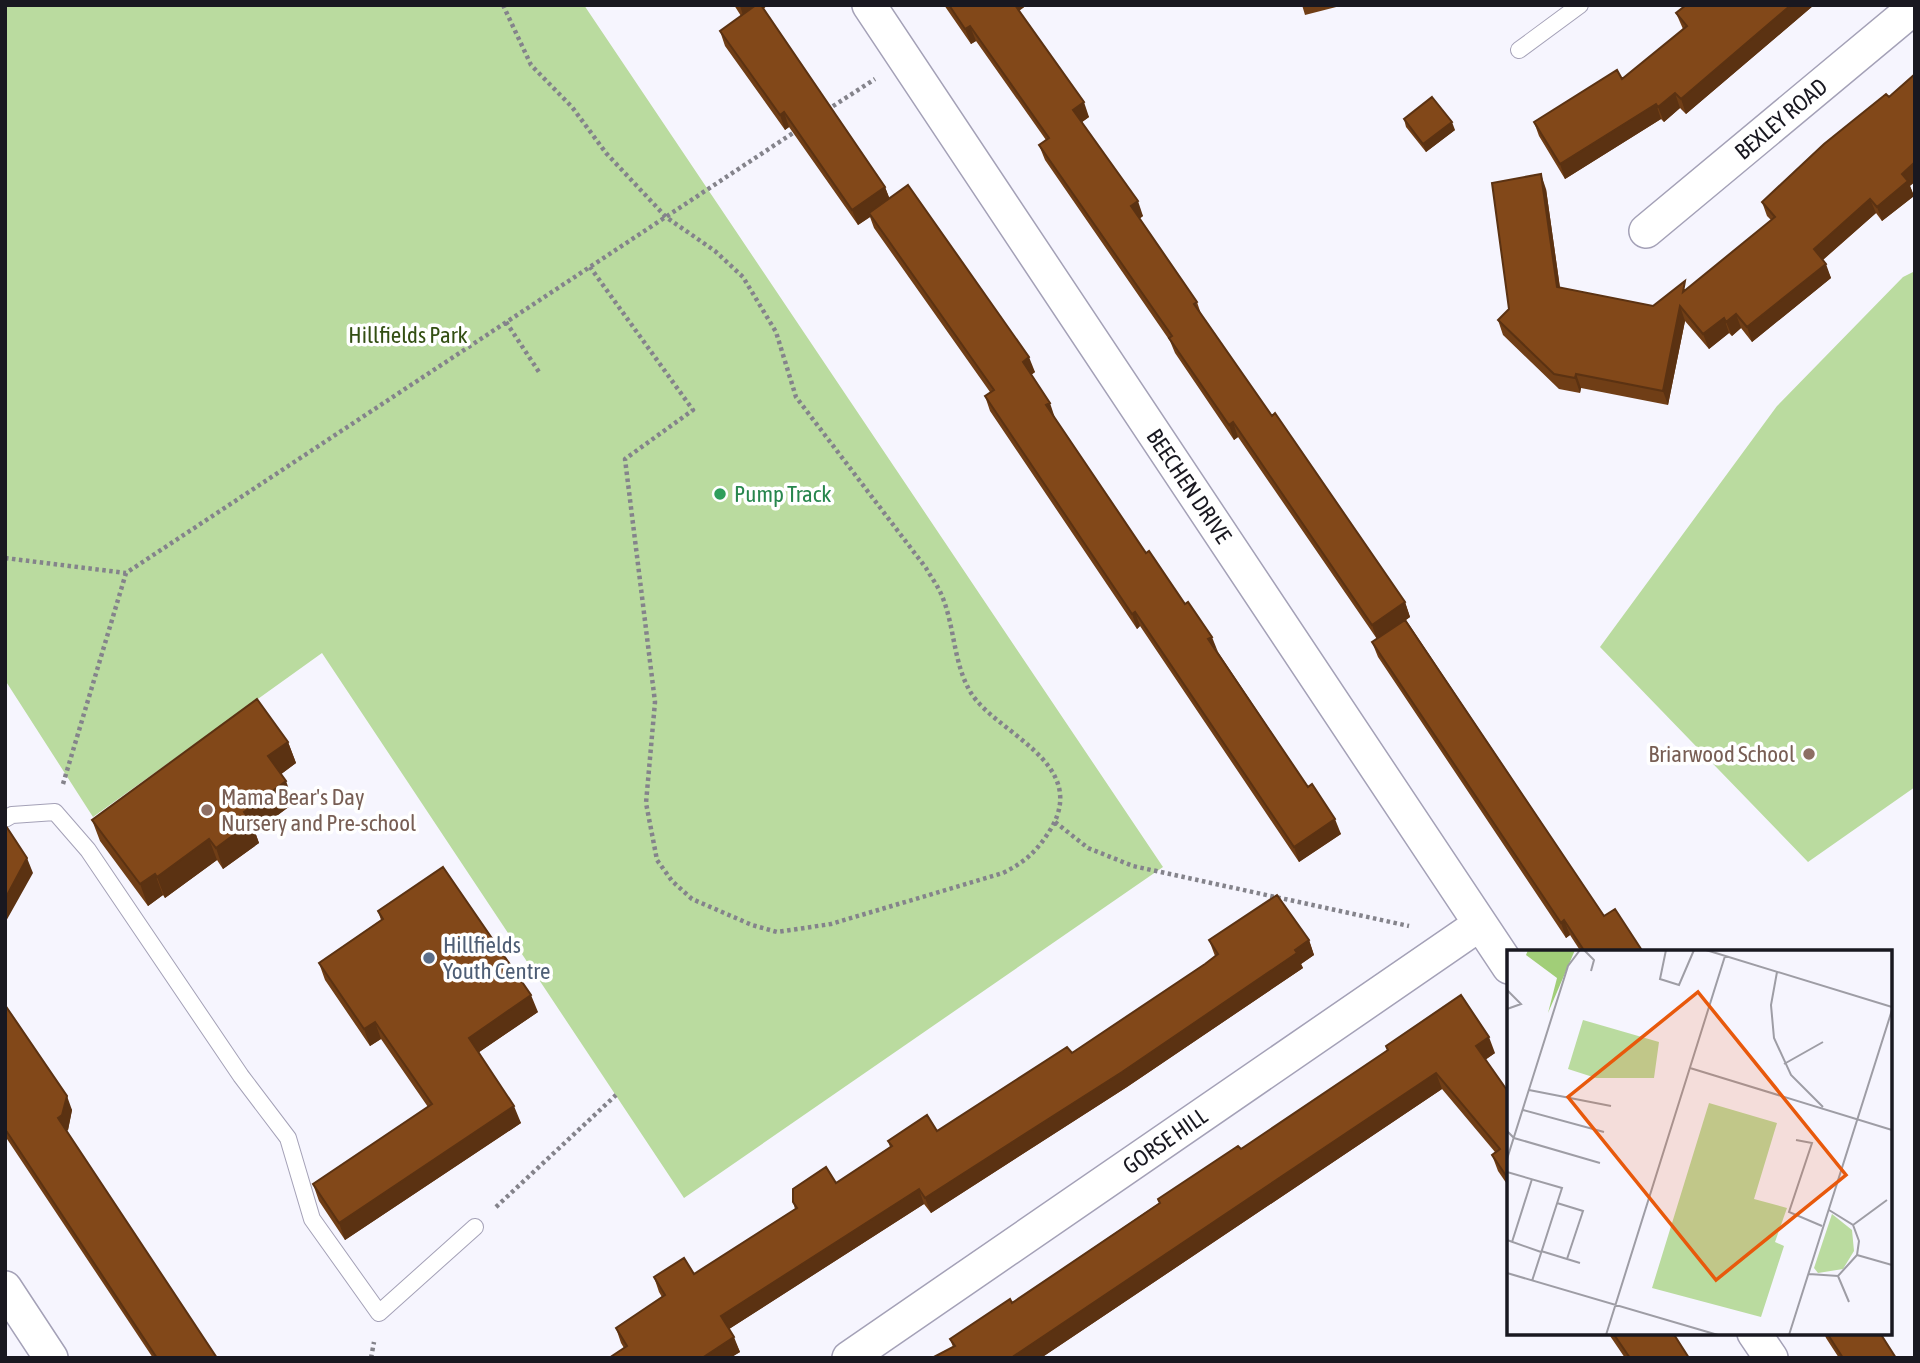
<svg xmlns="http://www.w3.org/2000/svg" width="1920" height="1363" viewBox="0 0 1920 1363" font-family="'Asap Condensed',sans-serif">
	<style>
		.green { fill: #badb9f }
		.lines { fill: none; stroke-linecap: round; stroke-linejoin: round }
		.service-casing { stroke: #a4a1b7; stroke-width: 18 }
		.minor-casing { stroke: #a4a1b7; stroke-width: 36 }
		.path { stroke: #84838b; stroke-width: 4.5; stroke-dasharray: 3.5 3.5; stroke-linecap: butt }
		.service { stroke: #fff; stroke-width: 16 }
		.minor { stroke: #fff; stroke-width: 33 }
		.wall { fill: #703e16 }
		.shaded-wall { fill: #5b3212 }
		.building { fill: #824819; stroke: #5b3212; stroke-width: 2 }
		.leisure-dot { fill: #2e9e5b; stroke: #fff; stroke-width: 2.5 }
		.education-dot { fill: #8d6e63; stroke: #fff; stroke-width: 2.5 }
		.service-dot { fill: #5c6f8a; stroke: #fff; stroke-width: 2.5 }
		.labels { text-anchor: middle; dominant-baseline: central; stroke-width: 7; stroke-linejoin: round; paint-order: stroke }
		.street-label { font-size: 23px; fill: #191820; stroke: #fff }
		.park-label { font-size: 23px; fill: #334f13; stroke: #fff }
		.leisure-label { font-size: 23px; fill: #27864d; stroke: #fff; text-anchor: start }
		.education-label { font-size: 23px; fill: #785e54; stroke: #fff; text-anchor: end }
		.service-label { font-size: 23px; fill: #4e5e75; stroke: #fff; text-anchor: start }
		.inset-road { fill: none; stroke: #9e9da5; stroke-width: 2 }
		.view { fill: #e8590c; fill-opacity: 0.15; stroke: #e8590c; stroke-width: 3.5 }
		.inset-edge { fill: none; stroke: #191820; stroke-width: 3.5 }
	</style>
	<rect width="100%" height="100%" fill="#f6f5fe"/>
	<!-- green -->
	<path class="green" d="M5,5h579l579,862 -479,331 -362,-545 -229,164 -88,-137z
		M1915,271v516l-107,75 -208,-215 177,-241 126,-129z"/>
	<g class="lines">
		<!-- service casing -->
		<g class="service-casing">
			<path id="service" d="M1519,50l61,-45
				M5,819l7,-4 43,-3 33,38 153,226 47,62 24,81 67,94 96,-86"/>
		</g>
		<!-- minor casing -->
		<g class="minor-casing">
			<path id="minor" d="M869,5l640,962
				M1646,231l269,-224
				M5,1288l46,70
				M1754,1333l17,25
				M849,1358l631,-434"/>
		</g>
		<!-- path -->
		<path class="path" d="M503,5l28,60 41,42 34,46 60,64 49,34 28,26 33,55 20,65 130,171c5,9 12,18 16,28 13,31 11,67 29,97 25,40 117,69 81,134 -14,23 -25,34 -49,46l-172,51 -54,8 -25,-7 -60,-26 -20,-18 -15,-21 -11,-57 9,-101 -30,-243 68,-49 -103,-143
			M827,110l48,-31
			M506,322l33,50
			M5,558l121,15
			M63,784l63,-211 670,-442
			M1055,822l33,26 45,18 276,60
			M496,1207l120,-112
			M371,1358l3,-16"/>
		<!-- service -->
		<use href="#service" class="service"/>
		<!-- minor -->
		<use href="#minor" class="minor"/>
	</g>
	<!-- wall -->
	<path class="wall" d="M734,5h34l-5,4 122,178 4,11 146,174 -4,3 24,43 91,135 72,99 90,135 33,47 -42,28 -159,-236 -3,3 -147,-218 -5,-15 5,-4 -116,-164 -4,-11 -12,8 -69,-98 -4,3 -60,-84 -5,-15 21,-15z
		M944,5h83l-8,6 70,106 -7,5 61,94 -4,3 58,83 4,12 71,102 133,186 5,15 -4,3 198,296 39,36h-62l-11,-17 -4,3 -188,-281 -6,-15 5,-3 -139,-202 -4,3 -59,-87 -5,-12 -125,-181 -6,-15 7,-5 -70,-99 -5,3z
		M1302,5h42l-39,10z
		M1814,5l-128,109 -6,-6 -16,14 -3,-3 -96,60 -26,-43 -5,-14 88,-43 61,-50 -7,-16z
		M1404,119l51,11 -29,22 -20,-25z
		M1910,186l4,10 -32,25 -6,-8 -53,47 8,18 -79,64 -11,-14 -9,8 -3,-3 -20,16 -24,-28 -17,84 -87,-17 -1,5 -21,-4 -56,-54 -5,-15 11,-11 37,-120 14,99 93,18 35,-18 83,-68 -4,-4 -5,-14z
		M288,742l8,21 -15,11 13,29 -39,29 4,11 -36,26 -6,-9 -52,38 -2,-3 -15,11 -48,-65 -8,-21z
		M378,911l160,101 -59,40 42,71 -176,117 -26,-39 -6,-17 115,-77 -47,-68 -11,7 -45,-66 -6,-17 62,-43z
		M1209,940h100l5,15 -13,9 2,4 -176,119 -196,126 -7,-9 -195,125 11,23 -10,6h-121l15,-10 -3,-5 -5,-15 46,-31 -3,-5 -5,-15 40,-3 101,-65 -2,-7 43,-19 54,-36 -2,-6 49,-10 135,-78 133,-89 10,-8z
		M5,1005l67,105 -4,20 -2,1 151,227h-64l-148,-222z
		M1386,1046l109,7 -10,7 24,33v94l-11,-16 -6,-16 3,-3 -53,-63 -401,269h-109l21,-11 -3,-8 62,-36 147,-100 -1,-4 83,-50 146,-98z
		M1608,1333h65l16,25h-64z
		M1824,1333h56l16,25h-57l-13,-20z"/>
	<!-- shaded-wall -->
	<path class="shaded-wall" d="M741,5h27l-23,16 -5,-15z
		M1012,5h15l-12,8z
		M1791,5h23l-128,109 -5,-15z
		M970,26l6,15 -5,3 -6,-15z
		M1675,93l5,15 -16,14 -6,-15z
		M1084,102l5,15 -11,8 -5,-15z
		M1656,104l5,15 -96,60 -5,-15z
		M784,112l5,15 -4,3 -5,-15z
		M1452,122l3,8 -29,22 -3,-8z
		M1915,162v20l-5,4 4,10 -32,25 -5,-14 25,-33z
		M1541,174l5,15 16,113 -5,-15z
		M885,187l6,15 -22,11 1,4 -12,8 -6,-15z
		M1870,199l6,14 -57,50 -5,-14z
		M1138,201l5,15 -7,5 -5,-15z
		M1826,264l5,14 -79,64 -5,-15z
		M1680,306l5,15 -17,84 -5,-14z
		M1736,314l5,14 -9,8 -6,-14z
		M1724,318l5,15 -20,16 -6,-15z
		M1029,357l6,15 -7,5 -5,-15z
		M1576,374l5,14 -1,5 -5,-15z
		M1050,403l5,15 -9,-13z
		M1233,422l5,15 -4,3 -5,-15z
		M1405,602l5,15 -33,23 -5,-15z
		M1135,612l5,14 -3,3 -5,-15z
		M1212,637l6,15 -10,-13z
		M288,742l8,21 -20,15 -8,-22z
		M286,781l8,22 -39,29 4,11 -36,26 -7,-21 28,-36z
		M1335,819l6,15 -42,28 -5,-15z
		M209,839l8,21 -52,38 -8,-21z
		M27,858l6,15 -28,50v-24z
		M155,874l8,21 -15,11 -8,-22z
		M1564,920l6,15 -4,3 -5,-15z
		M1309,940l5,15 -13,9 2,4 -176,119 -196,126 -6,-15z
		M531,995l7,17 -63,43 -6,-17z
		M375,1022l6,17 -11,7 -6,-17z
		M1489,1037l6,16 -13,9 -6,-16z
		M1436,1073l6,16 -401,269h-30z
		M67,1096l5,14 -4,20 -5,3 -5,-15z
		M514,1106l7,17 -176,117 -6,-17z
		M919,1189l5,15 -198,127 -5,-15z
		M734,1337l6,15 -10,6h-28z"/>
	<!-- building -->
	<path class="building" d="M756,5h5l124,182 -33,23 -68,-98 -4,3 -60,-84z
		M949,5h66l69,97 -11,8 65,91 -7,5 66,96 -3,2 78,112 3,-3 130,189 -33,23 -139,-203 -4,3 -60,-87 3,-2 -133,-191 10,-7 -79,-112 -5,3z
		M1686,5h105l-110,94 -6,-6 -17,14 -2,-3 -96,60 -26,-42 83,-52 5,9 65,-53 -11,-13z
		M1915,74v88l-13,12 6,7 -31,26 -7,-8 -56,50 12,15 -79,63 -11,-13 -10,8 -2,-4 -21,16 -23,-28 -17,85 -87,-17 -1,4 -21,-4 -56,-54 11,-11 -17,-126 49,-9 16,113 96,19 32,-25 -2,11 92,-75 -13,-15 62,-58 62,-50 3,3z
		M1432,97l20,25 -29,22 -19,-25z
		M908,185l121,172 -6,5 27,41 -4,2 100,148 3,-2 36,53 3,-2 24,35 -4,2 100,148 4,-3 23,35 -41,28 -159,-235 -3,2 -147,-218 9,-6 -125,-177z
		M1405,620l199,296 11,-7 28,43h-58l-21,-32 -3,3 -189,-281z
		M257,699l31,43 -20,14 18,25 -42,31 7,10 -35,26 -7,-9 -52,38 -2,-3 -15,10 -48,-64z
		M6,826l21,32 -22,41v-72z
		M443,867l88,128 -62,43 45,68 -175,117 -26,-39 119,-80 -57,-82 -11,7 -45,-66 64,-44 -5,-8z
		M1277,895l32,45 -14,10 2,3 -175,119 -197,126 -6,-9 -198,127 13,21 -32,21h-93l18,-12 -11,-18 49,-33 -11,-18 30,-19 10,16 103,-66 -4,-6v-13l33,-22 10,16 56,-37 -4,-5 39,-26 10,16 130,-84 5,6 133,-89 13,-10 -9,-14z
		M1461,995l28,42 -13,9 33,47v87l-17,-25 8,-6 -64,-76 -425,285h-79l23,-12 -5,-7 60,-40 2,4 148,-100 -2,-4 80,-53 3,3 147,-99 -2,-4z
		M5,1005l62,91 -5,19 -4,3 159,240h-60l-152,-229z
		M1613,1333h60l16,25h-59z
		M1827,1333h53l16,25h-53z"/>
	<!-- markers -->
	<circle class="leisure-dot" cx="720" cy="494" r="7"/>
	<g class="education-dot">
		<circle cx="1809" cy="754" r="7"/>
		<circle cx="207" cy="810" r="7"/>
	</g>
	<circle class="service-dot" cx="429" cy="958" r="7"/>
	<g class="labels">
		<!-- street labels -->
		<g class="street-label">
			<text transform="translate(1781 119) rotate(-40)">BEXLEY ROAD</text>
			<text transform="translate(1189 486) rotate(56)">BEECHEN DRIVE</text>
			<text transform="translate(1165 1141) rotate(-35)">GORSE HILL</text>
		</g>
		<!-- park labels -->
		<g class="park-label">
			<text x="408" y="335">Hillfields Park</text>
		</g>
		<!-- leisure labels -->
		<g class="leisure-label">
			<text x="734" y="494">Pump Track</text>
		</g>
		<!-- education labels -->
		<g class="education-label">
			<text x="1795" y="754">Briarwood School</text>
			<text x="221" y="797" text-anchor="start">Mama Bear's Day<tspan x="221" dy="26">Nursery and Pre-school</tspan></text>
		</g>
		<!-- service labels -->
		<g class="service-label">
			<text x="443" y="945">Hillfields<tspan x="443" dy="26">Youth Centre</tspan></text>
		</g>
	</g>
	<!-- overview -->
	<g transform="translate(1507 950)">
		<rect width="385" height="385" fill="#f6f5fe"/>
		<path d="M76,70l76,22 -5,36h-58l-28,-9zM202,153l68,20 -23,76 33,9 -12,34 9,4 -23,71 -109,-29zM325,264l20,16 2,21 -11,18 -25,4 -4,-5z" fill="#badb9f"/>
		<path d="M21,0h47l-27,63 9,-35 -31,-23z" fill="#a1ce78"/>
		<path class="inset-road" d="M77,0l10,10 -3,11M159,0l-6,29 19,6 15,-35M199,0l186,57M270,22l-6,33 3,33 17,37 32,32M0,40l14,14 -14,5M277,114l39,-22M183,118l202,62M22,140l82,16M16,160l81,22M0,181l7,7 86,25M289,190l16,3 -23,69 33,14M0,209l61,-193 12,-16M0,222l55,16 -30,93M50,253l26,8 -16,48M346,275l34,-25M0,290l34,12M5,292l20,-63M34,301l39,12M350,305l35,10M0,323l211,62M302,324l29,2 19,-21 2,-14 -6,-16 -24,-15M331,326l11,26M99,385l119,-379M282,385l103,-325"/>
		<path class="view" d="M191,42l148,183 -130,105 -148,-183z"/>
		<rect width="385" height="385" class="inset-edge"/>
	</g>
	<!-- border -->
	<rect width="1920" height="1363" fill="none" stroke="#191820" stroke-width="14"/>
</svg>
